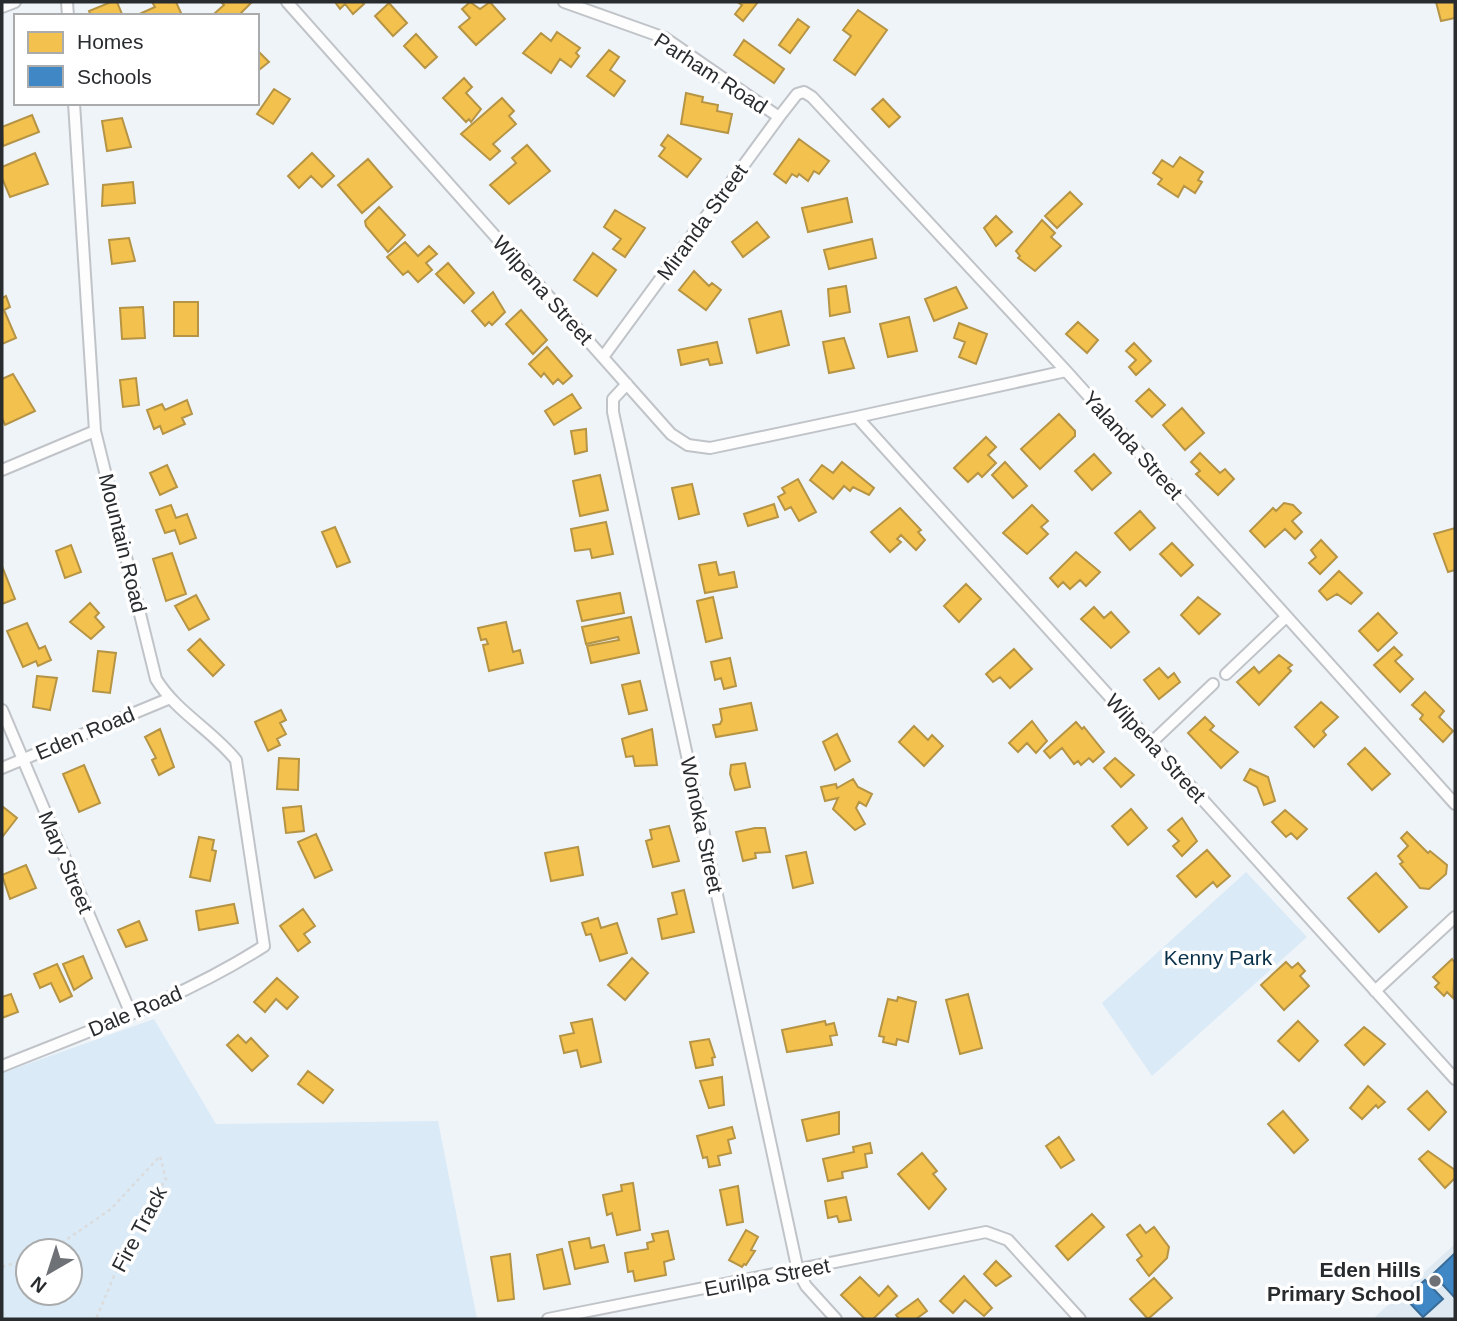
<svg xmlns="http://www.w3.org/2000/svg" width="1457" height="1321" viewBox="0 0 1457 1321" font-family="Helvetica,sans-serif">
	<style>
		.built { fill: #dee9f2 }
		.park { fill: #daeaf6; fill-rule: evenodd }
		.homes { fill: #f2c14e; stroke: #b69445; stroke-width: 2 }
		.schools { fill: #3f88c5; stroke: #386c98; stroke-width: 2 }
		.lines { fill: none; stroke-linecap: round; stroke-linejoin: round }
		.street-casing { stroke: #c0c4c8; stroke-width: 14 }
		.path { stroke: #dbdcde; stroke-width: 2.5; stroke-dasharray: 3.5 3.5; stroke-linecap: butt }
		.street { stroke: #fdfdfe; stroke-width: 10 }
		.poi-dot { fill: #6e7276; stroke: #fff; stroke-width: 2.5 }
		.labels { text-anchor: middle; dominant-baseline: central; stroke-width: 7; stroke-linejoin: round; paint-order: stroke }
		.street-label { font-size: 21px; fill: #292c2f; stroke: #fff }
		.park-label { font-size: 21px; fill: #0a314a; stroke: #fff }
		.poi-label { font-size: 21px; font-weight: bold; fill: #292c2f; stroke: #fff; text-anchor: end }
	</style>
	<rect width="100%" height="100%" fill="#eff4f9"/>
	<!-- built -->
	<path class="built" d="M1455,1244v75h-78l-2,-2z"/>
	<!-- park -->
	<path class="park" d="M1246,872l61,65 -155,139 -50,-73z
		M154,1019l62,105 222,-3 39,198h-475v-246zM28,1251h42v42h-42z"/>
	<!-- homes -->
	<path class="homes" d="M111,2h6l5,12 -31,2 -2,-5z
		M152,2h24l6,13 -47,1 20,-9z
		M221,2h29l1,1 -13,13h-20l-3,-3 9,-8z
		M335,2h27l2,2 -11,10 -8,-10 -5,5z
		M470,2l10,7 10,-7 15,17 -29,26 -17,-18 11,-9 -8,-9z
		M737,2h21l-15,19 -8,-7 7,-9z
		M1436,2h19v16l-14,3z
		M389,3l18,20 -14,13 -18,-20z
		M858,10l29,20 -32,45 -21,-15 17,-24 -8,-6z
		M798,19l11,8 -19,26 -11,-8z
		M557,32l23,16 -4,5 3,3 -8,11 -11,-8 -9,14 -28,-20 18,-20 10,8z
		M416,34l21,23 -12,11 -21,-22z
		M744,40l40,29 -10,14 -40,-28z
		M257,50l12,12 -10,8 -2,-2z
		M609,50l10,7 -9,13 15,11 -11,15 -27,-20z
		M464,78l8,9 -6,6 15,16 -10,13 -2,-3 -3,3 -23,-24z
		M274,89l16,10 -17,25 -16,-10z
		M686,93l17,4 -1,5 16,3 -1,6 15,3 -4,19 -47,-9z
		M502,98l12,13 -5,5 7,8 -23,20 7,7 -10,9 -29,-26z
		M883,99l17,18 -11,10 -17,-18z
		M32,115l7,17 -36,14 -1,-19z
		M122,118l9,29 -24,4 -5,-30z
		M668,135l33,24 -14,18 -28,-21 6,-8 -4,-3z
		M799,139l30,22 -10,13 -5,-3 -6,10 -9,-7 -2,3 -5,-3 -6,9 -12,-9z
		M527,145l23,26 -41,33 -19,-19 26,-22 -4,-5z
		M35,153l13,31 -38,13 -8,-19v-11z
		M312,153l22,23 -12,11 -11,-11 -12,12 -11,-12z
		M1180,157l23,15 -5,8 4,2 -7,11 -11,-7 -6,11 -20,-13 4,-5 -9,-6 9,-13 11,7z
		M368,159l24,28 -30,26 -24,-28z
		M133,182l2,21 -33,3 1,-21z
		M1070,192l12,12 -25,24 -12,-12z
		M847,198l5,24 -44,10 -6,-24z
		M379,207l26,28 -17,17 -22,-26 -1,-5z
		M615,210l30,18 -20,29 -12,-8 8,-10 -17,-12z
		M996,216l16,16 -16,14 -12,-18z
		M1042,220l13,13 -4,4 10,9 -26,25 -17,-13 2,-2 -4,-5z
		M757,222l12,15 -26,20 -11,-15z
		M129,238l6,23 -23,3 -3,-24z
		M872,239l4,19 -47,11 -5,-19z
		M405,242l13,14 11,-10 8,8 -11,9 6,7 -14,12 -10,-11 -5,4 -16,-18z
		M593,253l23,17 -19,26 -23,-16z
		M448,263l26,30 -10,10 -28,-29z
		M694,271l15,15 3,-3 9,7 -15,20 -27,-20z
		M846,286l4,26 -20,4 -2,-27z
		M956,287l11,21 -33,13 -9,-22z
		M493,292l12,20 -13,13 -3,-3 -4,4 -13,-15z
		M6,296l4,11 -6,3 12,28 -14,6v-46z
		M174,302h24v34h-24z
		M143,307l2,31 -23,1 -2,-31z
		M521,310l26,30 -14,14 -27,-30z
		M781,311l8,34 -32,8 -8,-34z
		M909,317l8,34 -29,6 -8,-33z
		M1078,322l20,18 -11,13 -21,-19z
		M959,323l28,11 -11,30 -17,-7 6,-15 -11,-4z
		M844,338l10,30 -25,5 -6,-31z
		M717,342l5,21 -12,2 -2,-6 -27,6 -3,-15z
		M1134,343l17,18 -15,14 -7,-8 7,-7 -10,-9z
		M547,347l25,29 -9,8 -5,-5 -5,5 -9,-11 -3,4 -12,-13z
		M13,374l22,37 -30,14 -3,-7v-39z
		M136,378l3,27 -16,2 -3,-27z
		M1149,389l16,16 -13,12 -16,-16z
		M572,394l9,14 -27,17 -9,-14z
		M187,400l5,14 -10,4 3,6 -22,10 -3,-8 -6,3 -7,-19 15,-6 3,6z
		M1182,408l22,25 -19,17 -22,-25z
		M1059,414l16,17v5l-35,33 -19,-20z
		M586,429l1,22 -12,3 -4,-23z
		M986,437l10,10 -8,8 8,8 -14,14 -4,-4 -10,9 -14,-14z
		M1200,453l20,20 5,-4 9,10 -16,16 -22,-21 4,-3 -9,-9z
		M1094,454l17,19 -19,17 -17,-19z
		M842,462l32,26 -5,7 -16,-8 -3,4 -6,-5 -11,13 -23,-19 12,-15 11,8z
		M1005,462l22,24 -14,12 -21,-23z
		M167,465l10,22 -17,8 -10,-22z
		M600,475l8,35 -28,6 -7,-35z
		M798,479l18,33 -17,9 -8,-14 -6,3 -7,-13 7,-4 -3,-5z
		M692,484l7,30 -20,5 -7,-31z
		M1284,503l9,2 8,8 -9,8 10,11 -7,7 -10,-10 -20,18 -15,-16 23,-23 3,3z
		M774,504l4,13 -30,9 -4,-12z
		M171,505l5,13 11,-4 9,24 -16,6 -5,-14 -10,3 -9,-23z
		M1032,505l16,16 -7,6 7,7 -21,20 -24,-21z
		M900,508l21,22 -3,2 7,8 -9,10 -15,-15 -4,4 4,3 -11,10 -19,-20z
		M1140,511l15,17 -25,22 -15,-17z
		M606,522l7,32 -21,4 -2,-9 -15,2 -4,-22z
		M335,527l15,35 -13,5 -15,-35z
		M1455,528v42l-7,2 -14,-38z
		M1321,540l16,17 -17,17 -11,-11 7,-6 -5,-7z
		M1172,543l21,22 -12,11 -21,-22z
		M71,545l10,27 -16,6 -9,-27z
		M1076,552l24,20 -14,14 -6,-6 -10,9 -7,-7 -5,5 -8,-9z
		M172,553l14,41 -20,7 -13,-42z
		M716,562l3,13 15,-3 3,15 -32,6 -6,-28z
		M2,566l13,33 -13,5z
		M1339,571l23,22 -11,11 -14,-10 -10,6 -8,-9z
		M966,584l15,15 -22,23 -15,-16z
		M620,593l4,20 -42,8 -5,-20z
		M196,595l13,24 -20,11 -14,-24z
		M713,597l9,41 -16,4 -9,-41z
		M1198,597l22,17 -21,20 -18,-19z
		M90,603l9,10 -4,4 9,10 -13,12 -21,-17z
		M1094,607l10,11 7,-6 18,20 -18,16 -30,-29z
		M1378,613l19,20 -19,18 -19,-20z
		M631,617l8,36 -48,10 -4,-17 32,-6 -1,-3 -32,7 -4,-17z
		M506,622l7,30 7,-2 3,13 -34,8 -6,-26 5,-1 -2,-5 -5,1 -3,-12z
		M27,623l12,26 6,-3 6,14 -13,6 -2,-5 -13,6 -16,-36z
		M200,639l24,26 -11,11 -25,-26z
		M1394,647l8,8 -7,6 18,18 -13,13 -26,-27z
		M1014,649l18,20 -22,19 -10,-11 -7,5 -7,-8z
		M98,651l18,2 -6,40 -17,-2z
		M1279,655l13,10 -4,3 3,3 -32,34 -22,-23 17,-15 5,6z
		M730,658l6,28 -12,3 -3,-11 -6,2 -4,-18z
		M1159,668l9,10 6,-5 6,9 -21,17 -15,-19z
		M37,676l20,2 -7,32 -17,-3z
		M640,681l7,29 -18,4 -7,-29z
		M1425,692l19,19 -5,6 14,14 -10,11 -23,-23 3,-4 -11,-10z
		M1321,702l17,15 -15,14 3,4 -12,12 -19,-20z
		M751,703l6,27 -41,7 -3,-12 7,-1 2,-4 -2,-11z
		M281,710l5,10 -6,3 6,11 -9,5 3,6 -12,6 -13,-29z
		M1205,717l9,9 -4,4 28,22 -17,16 -33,-35z
		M1032,721l15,20 -11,12 -9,-10 -9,9 -9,-9z
		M1076,722l6,7 2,-2 20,25 -11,10 -4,-4 -8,7 -3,-4 -4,3 -12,-16 -12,10 -6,-7z
		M914,726l14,14 4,-5 11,11 -19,20 -25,-24z
		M160,729l14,38 -15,8 -7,-15 4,-2 -11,-21z
		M652,729l5,36 -22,1 -2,-10 -7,1 -4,-18z
		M837,734l13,27 -15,9 -12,-28z
		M1365,748l25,26 -18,16 -24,-26z
		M279,758l20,1 -1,31 -21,-1z
		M1115,758l19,17 -13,12 -17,-19z
		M745,763l5,24 -15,3 -5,-16 1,-9z
		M84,765l16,38 -21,9 -16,-38z
		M1250,769l18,8 7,24 -11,4 -7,-18 -13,-7z
		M853,779l5,8 14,7 -6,12 -7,-4 -3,6 9,16 -10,6 -22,-21 5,-11 -13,3 -4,-14 15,-3 1,4z
		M2,806l15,12 -14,18 -1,-1z
		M301,806l3,25 -18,2 -3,-25z
		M1131,809l16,19 -19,17 -16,-19z
		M1285,810l22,19 -10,10 -6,-6 -5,4 -14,-15z
		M1182,818l15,23 -15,15 -9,-10 6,-5 -11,-11z
		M669,826l10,35 -26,6 -7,-26 6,-2 -2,-9z
		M755,828h10l5,24 -15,1 1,5 -13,3 -7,-29z
		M1407,832l21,21 2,-2 17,14 -1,9 -17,15 -9,-1 -20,-24 3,-2 -5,-6 10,-10 -7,-8z
		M316,834l16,36 -17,8 -17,-36z
		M199,837l15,3 -2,10 4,1 -6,30 -20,-4z
		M578,847l5,28 -32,6 -6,-28z
		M1207,850l23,26 -13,11 -4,-5 -17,15 -19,-21z
		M806,852l7,31 -20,5 -7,-32z
		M26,865l10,23 -26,11 -8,-24z
		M1376,873l31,34 -28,25 -31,-34z
		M684,890l10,42 -32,7 -4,-20 19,-5 -5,-21z
		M234,904l4,19 -39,7 -3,-19z
		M303,909l12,17 -11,8 6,8 -12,9 -18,-25z
		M598,918l3,10 16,-5 10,30 -27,8 -9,-27 -5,1 -4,-12z
		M139,921l8,19 -21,7 -8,-17z
		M83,956l9,22 -18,12 -11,-26z
		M632,958l16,15 -23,27 -17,-15z
		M1452,959l3,4 -2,35 -6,-6 -3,4 -9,-9 4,-4 -6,-6z
		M1286,962l6,6 6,-5 7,8 -5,5 9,10 -25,24 -23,-25z
		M57,964l15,32 -12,6 -9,-19 -11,5 -6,-14z
		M277,978l21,19 -11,12 -11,-10 -11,13 -11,-10z
		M11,994l7,18 -16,6v-21z
		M968,994l14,54 -22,6 -14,-54z
		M898,997l18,5 -8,40 -11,-3 -1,6 -13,-3 1,-5 -5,-1 9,-37 9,2z
		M592,1019l9,43 -20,5 -4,-17 -13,3 -4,-17 14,-3 -3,-10z
		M825,1021l1,4 8,-2 3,12 -7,1 2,9 -45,7 -5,-22z
		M1298,1021l20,20 -19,20 -21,-20z
		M1364,1027l21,17 -21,21 -19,-20z
		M238,1035l8,8 5,-5 17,18 -16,15 -25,-26z
		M709,1039l6,18 -3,1 1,7 -17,3 -6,-26z
		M308,1071l25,19 -10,13 -25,-19z
		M722,1077l2,28 -15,3 -9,-27z
		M1368,1086l17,16 -7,6 -2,-3 -14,14 -12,-11z
		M1427,1091l19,21 -17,18 -21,-21z
		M1283,1111l25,29 -14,13 -26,-29z
		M839,1112v22l-32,7 -5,-21z
		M732,1127l3,11 -7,2 3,13 -13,3 2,9 -11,2 -2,-10 -4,1 -6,-22z
		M1059,1137l15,23 -13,8 -15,-22z
		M870,1143l2,10 -7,1 2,13 -25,5 1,6 -15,3 -5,-22 31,-7 -1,-5z
		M1428,1151l27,19v8l-10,10 -26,-29z
		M922,1153l15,18 -4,3 13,15 -17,20 -31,-35z
		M633,1183l7,47 -23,5 -5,-22 -5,2 -4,-20 19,-4 -1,-6z
		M738,1186l5,36 -16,3 -7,-35z
		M846,1197l5,23 -12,2 -2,-6 -9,2 -3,-17z
		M1092,1214l12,13 -36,33 -12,-14z
		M1140,1225l6,8 8,-6 15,20 -2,11 -18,18 -12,-16 5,-4 -15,-21z
		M746,1230l12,7 -7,13 4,1 -9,14 -2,-1 -2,3 -13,-7z
		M668,1231l6,28 -10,3 2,13 -31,6 -2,-10 -5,1 -3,-19 23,-4 -1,-6 7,-2 -2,-7z
		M589,1238l2,10 13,-3 4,17 -33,7 -6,-27z
		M562,1249l8,35 -26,5 -7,-34z
		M510,1254l4,45 -16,2 -7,-44z
		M996,1261l15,15 -15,10 -12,-12z
		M964,1276l28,32 -8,8 -19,-16 -12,13 -13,-12z
		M860,1277l19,19 9,-10 9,10 -24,23h-8l-24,-24z
		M1154,1278l18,20 -24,21 -18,-20z
		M918,1299l9,12 -11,8h-17l-3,-4z"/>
	<!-- schools -->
	<path class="schools" d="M1455,1253v45l-22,-24z
		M1425,1280l18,19 -20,18 -18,-19z"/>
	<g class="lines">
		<!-- street casing -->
		<g class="street-casing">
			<path id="street" d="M67,2l1,14
				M287,2l384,432 17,11 22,3 147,-31 598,662
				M564,2l101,36 114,79
				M2,7l13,-5
				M603,357l176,-240 18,-23 7,-2 8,5 254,274 389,433
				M627,384l-14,15v13l185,859 8,15 30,33
				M857,417l209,-46
				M2,470l93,-39
				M1226,674l60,-57
				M2,710l129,304
				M1151,743l62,-59
				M2,768l166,-69
				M1375,991l80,-74
				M2,1066c89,-36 181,-68 262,-120l-28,-186c-24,-30 -60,-48 -80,-81l-61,-248 -21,-328
				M548,1319l438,-87 22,8 72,79"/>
		</g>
		<!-- path -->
		<path class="path" d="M50,1251l61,-42 49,-53 6,23 -31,47 -39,93
			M2,1267l26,-8"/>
		<!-- street -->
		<use href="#street" class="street"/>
	</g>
	<!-- markers -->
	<circle class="poi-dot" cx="1435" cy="1281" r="7"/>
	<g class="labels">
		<!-- street labels -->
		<g class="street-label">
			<text transform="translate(711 73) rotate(33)">Parham Road</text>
			<text transform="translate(702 222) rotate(-54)">Miranda Street</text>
			<text transform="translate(543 290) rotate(48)">Wilpena Street</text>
			<text transform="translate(1133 445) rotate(48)">Yalanda Street</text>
			<text transform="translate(123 543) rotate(76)">Mountain Road</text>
			<text transform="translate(85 733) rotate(-23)">Eden Road</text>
			<text transform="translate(1156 748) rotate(48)">Wilpena Street</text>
			<text transform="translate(702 825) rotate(78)">Wonoka Street</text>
			<text transform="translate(66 862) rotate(67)">Mary Street</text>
			<text transform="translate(135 1011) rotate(-23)">Dale Road</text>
			<text transform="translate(139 1229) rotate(-62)">Fire Track</text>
			<text transform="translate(767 1277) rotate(-11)">Eurilpa Street</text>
		</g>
		<!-- park labels -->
		<g class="park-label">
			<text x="1218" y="957">Kenny Park</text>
		</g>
		<!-- poi labels -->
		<g class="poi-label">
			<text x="1421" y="1269">Eden Hills<tspan x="1421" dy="24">Primary School</tspan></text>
		</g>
	</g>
	<!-- border -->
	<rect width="1457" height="1321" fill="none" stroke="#292c2f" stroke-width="7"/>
	<!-- legend -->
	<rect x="14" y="14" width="245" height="91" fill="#ffffff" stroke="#a9abac" stroke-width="2"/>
	<rect x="28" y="32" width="35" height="21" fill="#f2c14e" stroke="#a9abac" stroke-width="2"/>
	<text x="77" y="49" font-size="21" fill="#292c2f">Homes</text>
	<rect x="28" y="66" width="35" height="21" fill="#3f88c5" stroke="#a9abac" stroke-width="2"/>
	<text x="77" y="84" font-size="21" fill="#292c2f">Schools</text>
	<!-- north arrow -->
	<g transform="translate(49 1272) rotate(219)"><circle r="33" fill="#ffffff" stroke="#a9abac" stroke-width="2"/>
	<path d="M0-5L12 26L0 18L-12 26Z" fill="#6e7276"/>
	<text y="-10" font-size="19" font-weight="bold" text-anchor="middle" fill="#292c2f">N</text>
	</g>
</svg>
